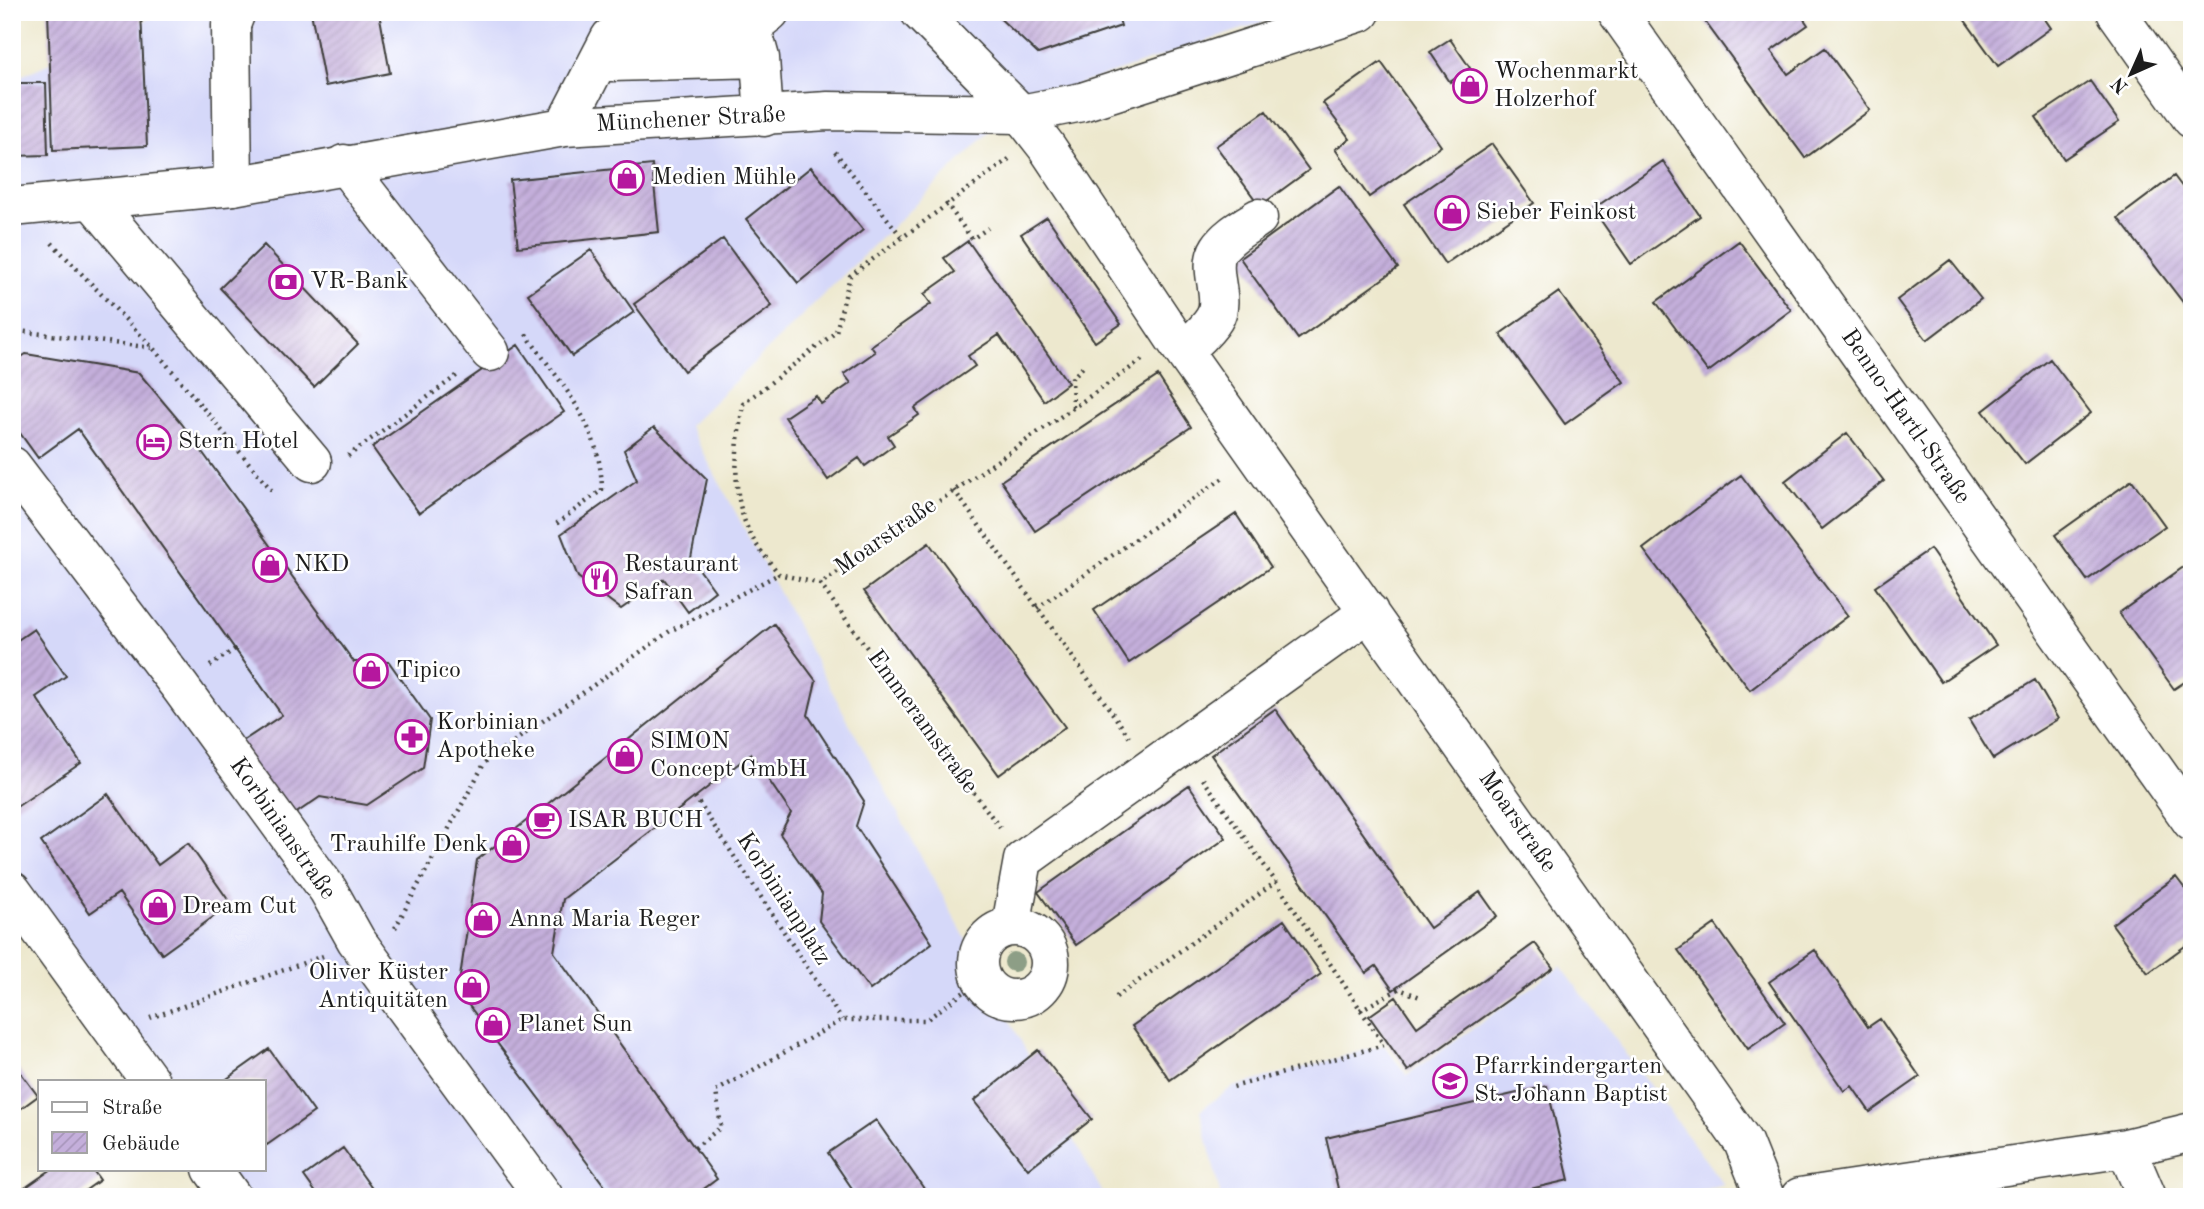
<svg xmlns="http://www.w3.org/2000/svg" width="2204" height="1209" viewBox="0 0 2204 1209" font-family="'Old Standard TT',serif">
	<style>
		.built { fill: #d5d8f9 }
		.building { fill: url(#building-hatch) }
		.lines { fill: none; stroke-linecap: round; stroke-linejoin: round }
		.minor-casing { stroke: #3b3b37; stroke-width: 41 }
		.major-casing { stroke: #3b3b37; stroke-width: 41 }
		.path { stroke: #3b3b37; stroke-width: 4.5; stroke-dasharray: 2 5; stroke-linecap: butt }
		.minor { stroke: #fff; stroke-width: 38 }
		.major { stroke: #fff; stroke-width: 38 }
		.tree { fill: #8d9e86 }
		.labels { text-anchor: middle; dominant-baseline: central; stroke-width: 5; stroke-linejoin: round; paint-order: stroke }
		.poi-label { font-size: 24px; fill: #1c1c1c; stroke: #fff; text-anchor: start }
		.street-label { font-size: 24px; fill: #1c1c1c; stroke: #fff }
	</style>
	<defs>
		<pattern id="building-hatch" width="6" height="6" patternUnits="userSpaceOnUse" patternTransform="scale(1.75)"><rect width="6" height="6" fill="#c4afdb"/><path d="M-1 1l2-2M0 6l6-6M5 7l2-2" fill="none" stroke="#a896bb"/></pattern>
	</defs>
	<rect width="100%" height="100%" fill="#fff"/>
	<filter id="ink" filterUnits="userSpaceOnUse"><feTurbulence type="fractalNoise" baseFrequency=".0143" numOctaves="2"/><feDisplacementMap in="SourceGraphic" scale="14" xChannelSelector="R" yChannelSelector="G"/><feConvolveMatrix kernelMatrix="1 2 1 2 8 2 1 2 1" color-interpolation-filters="sRGB"/></filter>
	<filter id="wash" filterUnits="userSpaceOnUse"><feTurbulence type="fractalNoise" baseFrequency=".00686" numOctaves="4" result="noise"/><feDisplacementMap in="SourceGraphic" scale="28" xChannelSelector="R" yChannelSelector="G"/><feGaussianBlur stdDeviation="1.57" result="paint"/><feColorMatrix in="noise" values="0 0 0 0 0 0 0 0 0 0 0 0 0 0 0 0 0 1.4 0 .05"/><feComposite in="paint" operator="in"/></filter>
	<g filter="url(#wash)">
		<rect width="100%" height="100%" fill="#ede8ce"/>
		<!-- built -->
		<path class="built" d="M163,12h1130l-276,93 -328,321 416,771h-877l-20,-28h56v-88h-119l-133,-185v-816z
			M1561,966l163,219 -54,12h-449l-21,-87 33,-23 151,-42 23,30z"/>
		<g id="blocks">
			<!-- building -->
			<path class="building" d="M48,12h93l6,134 -94,4z
				M311,12h68l11,61 -65,13z
				M993,12h124l4,14 -83,28z
				M1698,12h101l9,13 -37,26 17,23 37,-26 45,62 -65,48z
				M1959,12h81l11,16 -53,38z
				M1450,39l20,29 -20,14 -20,-30z
				M1381,62l60,84 -72,51 -34,-48 15,-10 -27,-36z
				M2090,81l29,41 -55,37 -28,-42z
				M12,83h34l2,72 -36,1z
				M1266,111l43,59 -49,36 -44,-60z
				M1492,144l42,59 -89,61 -41,-60z
				M1663,161l37,55 -69,48 -38,-55z
				M652,165l7,67 -141,15 -8,-67z
				M811,167l52,63 -65,53 -52,-64z
				M2174,176l18,24v114l-74,-96z
				M1339,186l59,82 -100,71 -58,-81z
				M1047,217l74,107 -26,18 -74,-108z
				M723,239l49,67 -88,65 -50,-67z
				M968,241l100,142 -24,18 -45,-66 -31,21 7,10 -60,42 4,7 -31,21 6,9 -29,21 -6,-8 -31,22 -43,-63 31,-21 5,8 30,-21 -7,-9 31,-22 -4,-6 60,-42 -7,-10 31,-22 -11,-14z
				M1739,241l52,69 -83,62 -52,-70z
				M264,245l94,99 -44,43 -94,-99z
				M591,250l43,62 -62,44 -44,-62z
				M1950,260l31,39 -54,41 -30,-40z
				M1559,292l65,90 -59,42 -65,-90z
				M518,345l46,67 -145,101 -47,-66z
				M26,354l113,19 43,51 172,238h35l41,58 -7,48 -56,37 -47,-8 -34,23 -52,-73 48,-32 -204,-286 -40,29 -26,-36v-59z
				M2050,359l41,54 -66,51 -42,-53z
				M1158,376l33,51 -156,104 -34,-50z
				M654,427l53,52 -16,79 24,33 -27,21 -24,-33 -43,30 -43,-32 -17,-43 76,-54 -13,-30z
				M1847,433l37,48 -62,48 -37,-48z
				M1741,475l107,141 -98,74 -107,-141z
				M2132,480l33,46 -78,54 -32,-45z
				M1236,514l35,53 -142,96 -35,-53z
				M929,543l136,184 -66,48 -135,-184z
				M1930,549l66,96 -55,37 -66,-95z
				M2192,561v116l-18,12 -55,-76z
				M774,624l42,57 -8,34 56,86 -8,25 76,117 -62,47 -51,-69 3,-27 -42,-60 11,-21 -40,-59 -188,145 -9,53 163,227 -24,18h-80l-155,-206 19,-131z
				M34,629l32,47 -30,21 45,66 -66,45 -3,-4v-160z
				M2035,680l23,39 -65,40 -24,-39z
				M1275,709l155,219 50,-36 17,24 -104,74 -17,-24 -10,7 -155,-218z
				M1189,785l37,53 -150,107 -38,-53z
				M108,794l50,71 30,-22 43,61 -69,50 -43,-61 -29,20 -49,-71z
				M2176,877l16,21v43l-44,32 -36,-49z
				M1284,920l37,54 -151,106 -38,-54z
				M1715,924l70,99 -37,26 -70,-99z
				M1535,943l18,25 -145,103 -39,-55 27,-19 21,30z
				M1815,950l53,77 12,-8 40,58 -50,35 -18,-26 -8,5 -75,-109z
				M269,1049l45,63 -47,33 -3,-3v-61h-40z
				M1038,1050l54,69 -64,50 -54,-68z
				M12,1061l26,35 -26,19z
				M1547,1086l22,94 -73,17h-156l-14,-59z
				M876,1120l51,73 -5,4h-64l-30,-44z
				M343,1148l35,49h-59l-15,-21z
				M52,1169h40l8,11 -24,17h-64z"/>
		</g>
	</g>
	<g filter="url(#ink)">
		<use href="#blocks" fill-opacity="0" stroke="#3b3b37" stroke-width="2"/>
		<g class="lines">
			<!-- minor casing -->
			<g class="minor-casing">
				<path id="minor" d="M920,12l101,102 25,32 128,192 569,804 22,55
					M1617,12l575,810
					M2116,12l76,107
					M754,36l6,22 4,59
					M612,62l148,-4
					M564,127l46,-89 141,-11 19,-15
					M344,164l146,188
					M233,186l-2,-161 5,-13
					M93,201l219,261
					M1184,351c10,-10 23,-20 30,-32 13,-21 -8,-50 5,-70 9,-14 26,-22 39,-31
					M12,466l168,221 148,203 28,50 188,257
					M12,891l138,190
					M1011,926l12,-66 346,-248
					M978 963a36 36 0 1 1 72 0a36 36 0 1 1-72 0Z
					M2126,1148l21,49
					M212,1169l20,28
					M1800,1197l326,-49 66,-16"/>
			</g>
			<!-- major casing -->
			<g class="major-casing">
				<path id="major" d="M12,207l221,-21 331,-59 264,-16 193,3 61,-12 279,-90"/>
			</g>
			<!-- path -->
			<path class="path" d="M835,152l66,84
				M1009,159l-159,117 -14,56 -93,72c-7,45 -14,93 10,135 7,12 17,23 26,35l41,10 322,-224
				M946,203l26,36 16,-11
				M52,243l101,105 120,144
				M526,334c36,52 75,90 76,156l-46,34
				M12,335l6,-4 135,17
				M1073,407l-1,-29 13,-13
				M348,456l111,-82
				M954,490l176,248
				M820,584l180,244
				M1037,608l189,-132
				M210,666l25,-17
				M1203,779l73,103 108,163 -151,42
				M695,797l147,223
				M395,928l90,-166 185,-131 109,-57
				M1116,997l160,-115
				M1360,1010l39,-21 21,8
				M150,1018l173,-62
				M695,1148l26,-21 -5,-36 126,-71h84l56,-41"/>
			<!-- minor -->
			<use href="#minor" class="minor"/>
			<!-- major -->
			<use href="#major" class="major"/>
		</g>
		<!-- trees -->
		<circle class="tree" cx="1014" cy="962" r="10"/>
	</g>
	<!-- icons -->
	<defs>
		<g id="shop-ring" transform="scale(1.75)"><circle r="9.5" fill="#fff" stroke="#b5179e" stroke-width="1.5"/><path d="M-5-2.5h2.3a2.7 3.5 0 0 1 5.4 0H5L5.5 6h-11ZM-1.5-2.5h3a1.5 2.3 0 0 0-3 0Z" fill="#b5179e"/></g>
		<g id="bank-ring" transform="scale(1.75)"><circle r="9.5" fill="#fff" stroke="#b5179e" stroke-width="1.5"/><path d="M-6-4H6V4H-6ZM0-2.3a2.3 2.3 0 1 0 0 4.6a2.3 2.3 0 1 0 0-4.6Z" fill="#b5179e"/></g>
		<g id="hotel-ring" transform="scale(1.75)"><circle r="9.5" fill="#fff" stroke="#b5179e" stroke-width="1.5"/><path d="M-6-4.5h1.5V1H6V5H4.5V3h-9V5H-6ZM-4 0a1.8 1.8 0 1 1 3.6 0ZM.5 0V-2.5h3Q6-2.5 6 0Z" fill="#b5179e"/></g>
		<g id="restaurant-ring" transform="scale(1.75)"><circle r="9.5" fill="#fff" stroke="#b5179e" stroke-width="1.5"/><path d="M-5-6h1v4h1v-4h1v4h1v-4h1v5L-1.5 .5V6h-2V.5L-5-1ZM5-6V6H3V1.5H1.5Q1.5-4 5-6Z" fill="#b5179e"/></g>
		<g id="pharmacy-ring" transform="scale(1.75)"><circle r="9.5" fill="#fff" stroke="#b5179e" stroke-width="1.5"/><path d="M-2-6h4v4h4v4h-4v4h-4v-4h-4v-4h4Z" fill="#b5179e"/></g>
		<g id="cafe-ring" transform="scale(1.75)"><circle r="9.5" fill="#fff" stroke="#b5179e" stroke-width="1.5"/><path d="M-5.5-4.5H6V0H3Q3 3.5 0 3.5H-2.5Q-5.5 3.5-5.5 0ZM3-3.2v2h1.7v-2ZM-6 4.5H4V6H-6Z" fill="#b5179e"/></g>
		<g id="school-ring" transform="scale(1.75)"><circle r="9.5" fill="#fff" stroke="#b5179e" stroke-width="1.5"/><path d="M0-5L7-2L0 1L-7-2ZM-4 1L0 2.5L4 1V4Q0 6-4 4Z" fill="#b5179e"/></g>
	</defs>
	<g fill-rule="evenodd">
		<use href="#shop-ring" x="1470" y="86"/>
		<use href="#shop-ring" x="627" y="178"/>
		<use href="#shop-ring" x="1452" y="213"/>
		<use href="#bank-ring" x="286" y="282"/>
		<use href="#hotel-ring" x="154" y="442"/>
		<use href="#shop-ring" x="270" y="565"/>
		<use href="#restaurant-ring" x="600" y="579"/>
		<use href="#shop-ring" x="371" y="671"/>
		<use href="#pharmacy-ring" x="412" y="737"/>
		<use href="#shop-ring" x="625" y="756"/>
		<use href="#cafe-ring" x="544" y="821"/>
		<use href="#shop-ring" x="512" y="845"/>
		<use href="#shop-ring" x="158" y="907"/>
		<use href="#shop-ring" x="483" y="920"/>
		<use href="#shop-ring" x="472" y="987"/>
		<use href="#shop-ring" x="493" y="1025"/>
		<use href="#school-ring" x="1450" y="1081"/>
	</g>
	<g class="labels">
		<!-- poi labels -->
		<g class="poi-label">
			<text x="1494" y="72">Wochenmarkt<tspan x="1494" dy="28">Holzerhof</tspan></text>
			<text x="652" y="178">Medien Mühle</text>
			<text x="1476" y="213">Sieber Feinkost</text>
			<text x="310" y="282">VR-Bank</text>
			<text x="178" y="442">Stern Hotel</text>
			<text x="294" y="565">NKD</text>
			<text x="624" y="565">Restaurant<tspan x="624" dy="28">Safran</tspan></text>
			<text x="396" y="671">Tipico</text>
			<text x="436" y="723">Korbinian<tspan x="436" dy="28">Apotheke</tspan></text>
			<text x="650" y="742">SIMON<tspan x="650" dy="28">Concept GmbH</tspan></text>
			<text x="568" y="821">ISAR BUCH</text>
			<text x="488" y="845" text-anchor="end">Trauhilfe Denk</text>
			<text x="182" y="907">Dream Cut</text>
			<text x="508" y="920">Anna Maria Reger</text>
			<text x="448" y="973" text-anchor="end">Oliver Küster<tspan x="448" dy="28">Antiquitäten</tspan></text>
			<text x="518" y="1025">Planet Sun</text>
			<text x="1474" y="1067">Pfarrkindergarten<tspan x="1474" dy="28">St. Johann Baptist</tspan></text>
		</g>
		<!-- street labels -->
		<g class="street-label">
			<text transform="translate(691 120) rotate(-3)">Münchener Straße</text>
			<text transform="translate(1905 417) rotate(55)">Benno-Hartl-Straße</text>
			<text transform="translate(886 537) rotate(-35)">Moarstraße</text>
			<text transform="translate(922 722) rotate(54)">Emmeramstraße</text>
			<text transform="translate(1517 822) rotate(55)">Moarstraße</text>
			<text transform="translate(282 829) rotate(55)">Korbinianstraße</text>
			<text transform="translate(783 899) rotate(57)">Korbinianplatz</text>
		</g>
	</g>
	<!-- margin -->
	<rect width="2204" height="1209" fill="none" stroke="#fff" stroke-width="42"/>
	<!-- legend -->
	<rect x="38" y="1080" width="228" height="91" fill="#ffffff" stroke="#a4a4a4" stroke-width="2"/>
	<rect x="52" y="1102" width="35" height="10" fill="#ffffff" stroke="#a4a4a4" stroke-width="2"/>
	<text x="102" y="1114" font-size="21" fill="#1c1c1c">Straße</text>
	<rect x="52" y="1132" width="35" height="21" fill="url(#building-hatch)" stroke="#a4a4a4" stroke-width="2"/>
	<text x="102" y="1150" font-size="21" fill="#1c1c1c">Gebäude</text>
	<!-- north arrow -->
	<g transform="translate(2131 74) rotate(225)" stroke="#ffffff" stroke-width="5" paint-order="stroke">
	<path d="M0-5L12 26L0 18L-12 26Z" fill="#1c1c1c"/>
	<text y="-10" font-size="19" font-weight="bold" text-anchor="middle" fill="#1c1c1c">N</text>
	</g>
</svg>
